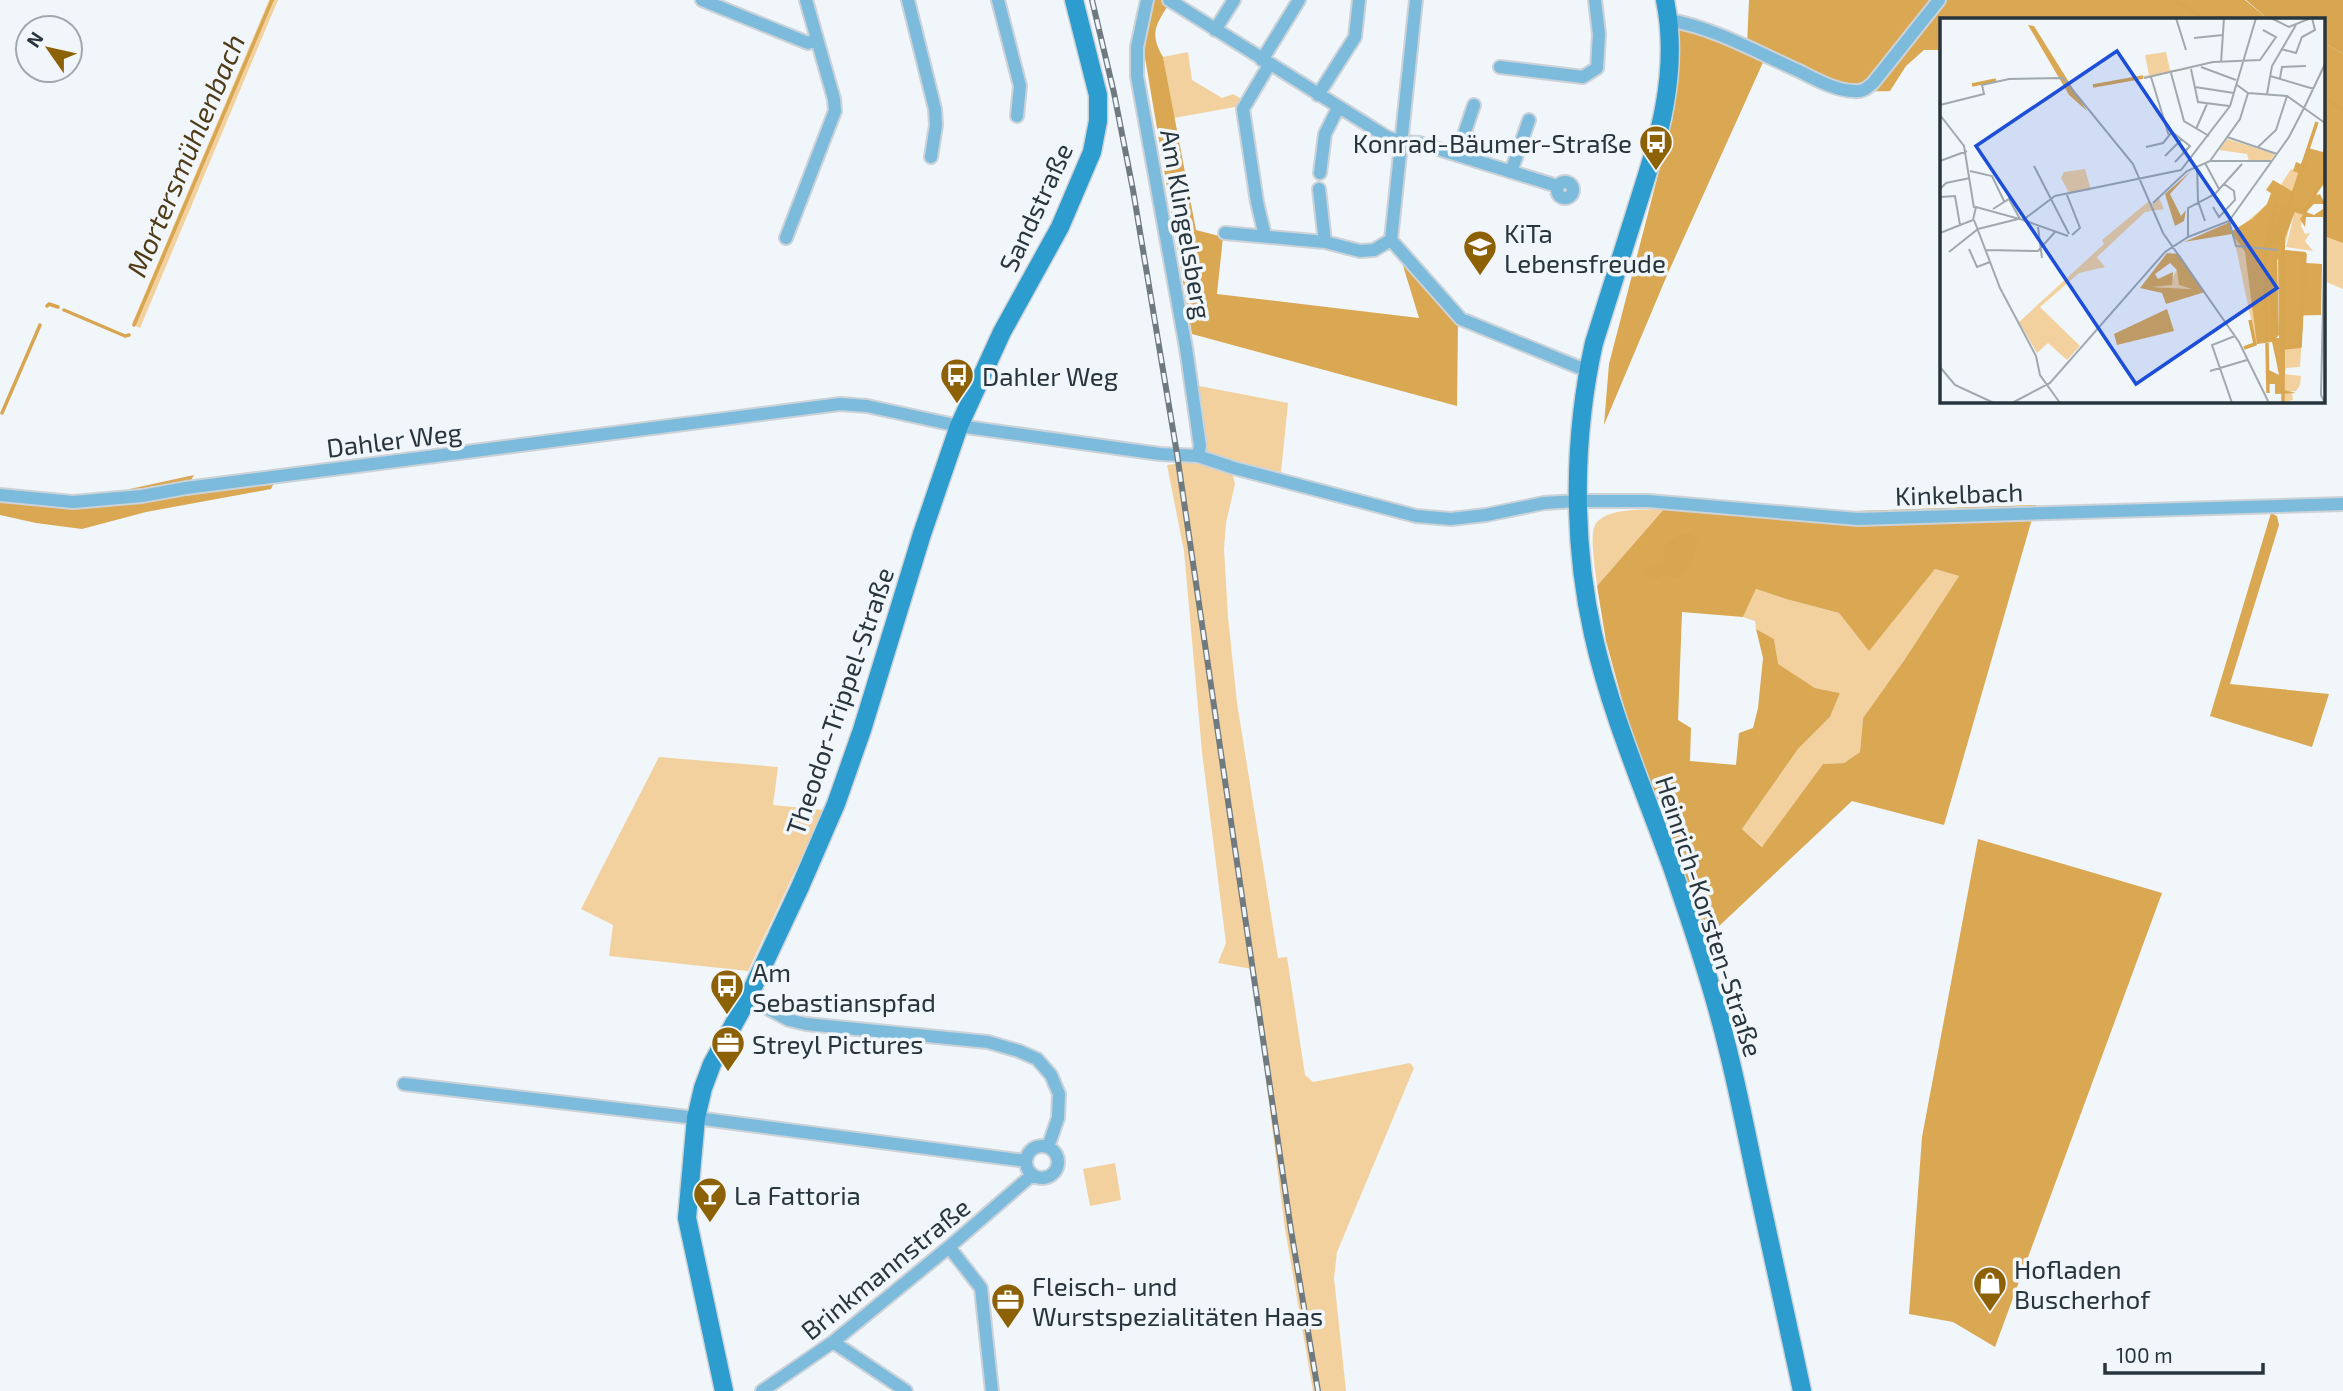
<svg xmlns="http://www.w3.org/2000/svg" width="2343" height="1391" viewBox="0 0 2343 1391" font-family="'Exo 2',sans-serif">
	<style>
		.green { fill: #f2d19e }
		.forest { fill: #daa753; fill-rule: evenodd }
		.water { fill: #d8a651 }
		.lines { fill: none; stroke-linecap: round; stroke-linejoin: round }
		.stream { stroke: #d8a651; stroke-width: 3.5 }
		.street-casing { stroke: #ccd3d8; stroke-width: 16 }
		.secondary-casing { stroke: #ccd3d8; stroke-width: 21 }
		.street { stroke: #7dbbdd; stroke-width: 12 }
		.secondary { stroke: #2d9cce; stroke-width: 18 }
		.rail-casing { stroke: #6f7a80; stroke-width: 6 }
		.rail { stroke: #f0f6fa; stroke-width: 3.5; stroke-dasharray: 10; stroke-linecap: butt }
		.labels { text-anchor: middle; dominant-baseline: central; stroke-width: 7; stroke-linejoin: round; paint-order: stroke }
		.poi-label { font-size: 26px; fill: #28353d; stroke: #f0f6fa; text-anchor: start }
		.street-label { font-size: 26px; fill: #28353d; stroke: #f0f6fa }
		.water-label { font-size: 28px; font-style: italic; fill: #503b17; stroke: #f0f6fa }
		.inset-river { fill: none; stroke: #d8a651; stroke-width: 3.5 }
		.inset-road { fill: none; stroke: #a0a9ae; stroke-width: 2 }
		.view { fill: #1d4ed8; fill-opacity: 0.15; stroke: #1d4ed8; stroke-width: 3.5 }
		.inset-edge { fill: none; stroke: #28353d; stroke-width: 3.5 }
	</style>
	<rect width="100%" height="100%" fill="#f0f6fa"/>
	<!-- green -->
	<path class="green" d="M269,0h9l-138,328 -8,-4z
		M1188,52l4,28 30,18 11,-4 12,7 -6,9 -4,-3 -61,11 -11,-61z
		M2324,91l19,12v186l-19,-8z
		M1194,385l94,18 -7,69 -75,-17z
		M1200,461l32,12 3,11 -9,39 -2,26 4,68 9,86 41,255 9,-1 18,118 8,7 97,-19 4,5 -77,184 -3,26 12,113h-33l-28,-162 -33,-260 -34,-6 8,-20 -24,-191 -18,-201 -17,-86z
		M1664,509l-67,77c-1,-14 -8,-50 -2,-61 10,-18 51,-15 69,-16z
		M1935,569l24,7 -54,83 -42,59 -3,34 -16,11 -21,1 -60,83 -21,-18 56,-80 32,-32 10,-24 -25,-5 -38,-24 -3,-25 -18,-10 -1,-8 -12,-4 13,-28 30,10 53,14 30,37z
		M659,757l119,10 -5,38 51,5 -76,161 -139,-15 4,-31 -32,-16z
		M1115,1163l6,37 -31,6 -7,-37z"/>
	<!-- forest -->
	<path class="forest" d="M1153,0h8l8,4c-13,21 -20,29 -6,53l33,173 27,7 -6,57 202,24 -18,-59 57,64 -1,83 -265,-72 -48,-282z
		M1749,0h496l23,19h-326v31h-18l-18,16 -16,25c-50,4 -98,-27 -143,-46z
		M1674,16l91,42 -97,215 -64,152 5,-61 64,-247z
		M2324,43l19,11v189l-19,-7z
		M194,475l-7,12 90,-11 -6,13 -125,23 -64,17 -46,-6 -36,-8v-26l93,8z
		M2036,505l-92,320 -92,-24 -135,127 -20,-4 -53,-144 -38,-139 -9,-55 67,-77 191,2zM1935,569l24,7 -54,83 -42,59 -3,34 -16,11 -21,1 -61,83 -20,-18 56,-80 32,-32 10,-24 -25,-5 -37,-24 -4,-25 -18,-10 7,29 -5,50 -5,20 -14,5 -3,32 -46,-4 1,-33 -13,-8 4,-108 61,5 13,-28 30,10 53,14 30,38z
		M2271,513l6,3 2,9 -49,159 99,10 -17,53 -102,-31z
		M1978,839l184,54 -167,454 -42,-25 -44,-8 13,-177z"/>
	<!-- water -->
	<path class="water" d="M2246,0h97v54l-19,-11v-24h-56z
		M1688,533l10,5c-1,14 -8,31 -18,41l-15,-4 -12,5 -10,-5 4,-7 17,-7 -1,-13c6,-8 15,-13 25,-15z"/>
	<g class="lines">
		<!-- stream -->
		<path class="stream" d="M2175,0l30,19
			M2324,97l19,13
			M47,306l2,-2 9,3
			M64,310l61,26 4,-1
			M134,325l138,-325
			M2,413l38,-88"/>
		<!-- street casing -->
		<g class="street-casing">
			<path id="street" d="M702,0l106,43 8,-3
				M908,0l27,109 1,16 -5,32
				M998,0l22,86 -3,30
				M1147,0l-10,47v29l49,272 14,98 -2,10
				M1169,0l218,137 14,5 18,1 138,43
				M1416,0l-25,240 70,79 117,48 10,2
				M1669,20c46,8 87,32 130,51 16,8 37,20 55,20 9,1 13,-3 19,-8l66,-83
				M1215,30l19,-30
				M1262,60l37,-60
				M1500,67l83,10 14,-9 2,-34 -4,-34
				M1318,95l37,-58 4,-37
				M1457,155l17,-50
				M1511,172l18,-52
				M1320,173l5,-39 13,-26
				M1557 190a8 8 0 1 1 16 0a8 8 0 1 1-16 0Z
				M1319,189l6,53
				M1225,233l100,9 35,9 14,-1 17,-10
				M1265,236l-8,-34 -14,-93 26,-44
				M786,238l49,-127 -1,-12 -28,-99
				M0,495l73,7 69,-6 44,-8 654,-84 27,2 92,20 201,28 38,2 36,12 182,48 35,3 35,-4 58,-12 33,-2h71l210,18 485,-15
				M748,998l41,22 17,4 182,18 31,9 18,8 14,16 8,19 -1,24 -10,29
				M404,1084l292,34 330,43
				M1026 1162a16 16 0 1 1 32 0a16 16 0 1 1-32 0Z
				M949,1247l32,41 11,103
				M833,1342l73,49
				M762,1391l71,-49 116,-95 83,-72"/>
		</g>
		<!-- secondary casing -->
		<g class="secondary-casing">
			<path id="secondary" d="M1665,0c15,73 -7,141 -29,210 -14,44 -28,89 -42,133 -21,94 -22,197 -1,291 18,81 52,158 80,236 14,41 28,82 40,124 18,61 30,123 43,185 15,70 31,141 46,212
				M724,1391l-37,-173 9,-100 7,-30 9,-24 36,-66 52,-111 36,-83 26,-74 60,-196 37,-108 43,-94 58,-105 32,-75 6,-31v-26l-24,-95"/>
		</g>
		<!-- street -->
		<use href="#street" class="street"/>
		<!-- secondary -->
		<use href="#secondary" class="secondary"/>
		<!-- rail casing -->
		<g class="rail-casing">
			<path id="rail" d="M1092,0l22,93 19,97 44,264 114,776 27,161"/>
		</g>
		<!-- rail -->
		<use href="#rail" class="rail"/>
	</g>
	<!-- icons -->
	<defs>
		<g id="bus-pin" transform="scale(1.75)"><path d="M0 17L-7.5 6A9.5 9.5 0 1 1 7.5 6Z" fill="#8d6206" stroke="#f0f6fa"/><path d="M-5-6H5V4H4V6H2V4H-2V6H-4V4H-5ZM-3.5-4V0h7V-4ZM-3.5 1.2v1.5H-2V1.2ZM2 1.2v1.5H3.5V1.2Z" fill="#fff"/></g>
		<g id="school-pin" transform="scale(1.75)"><path d="M0 17L-7.5 6A9.5 9.5 0 1 1 7.5 6Z" fill="#8d6206" stroke="#f0f6fa"/><path d="M0-5L7-2L0 1L-7-2ZM-4 1L0 2.5L4 1V4Q0 6-4 4Z" fill="#fff"/></g>
		<g id="office-pin" transform="scale(1.75)"><path d="M0 17L-7.5 6A9.5 9.5 0 1 1 7.5 6Z" fill="#8d6206" stroke="#f0f6fa"/><path d="M-6-3h4V-5.5h4V-3h4V5H-6ZM-1-4.5V-3h2v-1.5ZM-6 0V1H6V0Z" fill="#fff"/></g>
		<g id="bar-pin" transform="scale(1.75)"><path d="M0 17L-7.5 6A9.5 9.5 0 1 1 7.5 6Z" fill="#8d6206" stroke="#f0f6fa"/><path d="M-6-5H6L.8 .8V4.5H3.5V6h-7V4.5H-.8V.8Z" fill="#fff"/></g>
		<g id="shop-pin" transform="scale(1.75)"><path d="M0 17L-7.5 6A9.5 9.5 0 1 1 7.5 6Z" fill="#8d6206" stroke="#f0f6fa"/><path d="M-5-2.5h2.3a2.7 3.5 0 0 1 5.4 0H5L5.5 6h-11ZM-1.5-2.5h3a1.5 2.3 0 0 0-3 0Z" fill="#fff"/></g>
	</defs>
	<g fill-rule="evenodd">
		<use href="#bus-pin" x="1656" y="142"/>
		<use href="#school-pin" x="1480" y="247"/>
		<use href="#bus-pin" x="957" y="375"/>
		<use href="#bus-pin" x="727" y="986"/>
		<use href="#office-pin" x="728" y="1043"/>
		<use href="#bar-pin" x="710" y="1194"/>
		<use href="#shop-pin" x="1990" y="1283"/>
		<use href="#office-pin" x="1008" y="1300"/>
	</g>
	<g class="labels">
		<!-- poi labels -->
		<g class="poi-label">
			<text x="1632" y="142" text-anchor="end">Konrad-Bäumer-Straße</text>
			<text x="1504" y="232">KiTa<tspan x="1504" dy="30">Lebensfreude</tspan></text>
			<text x="982" y="375">Dahler Weg</text>
			<text x="752" y="971">Am<tspan x="752" dy="30">Sebastianspfad</tspan></text>
			<text x="752" y="1043">Streyl Pictures</text>
			<text x="734" y="1194">La Fattoria</text>
			<text x="2014" y="1268">Hofladen<tspan x="2014" dy="30">Buscherhof</tspan></text>
			<text x="1032" y="1285">Fleisch- und<tspan x="1032" dy="30">Wurstspezialitäten Haas</tspan></text>
		</g>
		<!-- street labels -->
		<g class="street-label">
			<text transform="translate(1035 207) rotate(-65)">Sandstraße</text>
			<text transform="translate(1187 224) rotate(80)">Am Klingelsberg</text>
			<text transform="translate(394 439) rotate(-7)">Dahler Weg</text>
			<text transform="translate(1959 493) rotate(-2)">Kinkelbach</text>
			<text transform="translate(839 701) rotate(-71)">Theodor-Trippel-Straße</text>
			<text transform="translate(1710 916) rotate(72)">Heinrich-Korsten-Straße</text>
			<text transform="translate(885 1268) rotate(-39)">Brinkmannstraße</text>
		</g>
		<!-- water labels -->
		<g class="water-label">
			<text transform="translate(185 155) rotate(-67)">Mortersmühlenbach</text>
		</g>
	</g>
	<!-- overview -->
	<g transform="translate(1940 18)">
		<rect width="385" height="385" fill="#f0f6fa"/>
		<path d="M226,34l4,18 19,-1 -96,18 56,-12 -4,-20zM287,121l48,15 -4,6 -22,2 -2,-8 -28,-4zM145,151l6,21 -22,3 -8,-15 3,-6zM351,151l11,4 -18,77 21,13 15,1v51l-17,1 -3,51 -14,1 -1,6 16,2 -1,9 -4,6 -11,1 7,1 1,7 -9,2 -4,-167 -13,106 -11,3 -23,-111 36,-30zM219,180l5,11 -19,3 -48,45 8,10 -26,6 -39,34 40,39 -13,14 -19,-17 -11,10 -18,-31 85,-78 -2,-4 47,-39 4,3zM355,193l9,4 -3,11 4,8 5,-1 -5,8 8,10 -27,-4zM237,251l3,10 13,10 -41,-2 17,-2z" fill="#f2d19e"/>
		<path d="M88,7l6,1 53,85 -18,-16zM385,125v40l-11,13 6,-2 5,10h-11l-8,8 8,3 9,-6v8h-17l-1,10 -5,-8 3,-4 -8,-3 -10,26v12l21,2 -1,11 17,1 -1,51h-18l-2,33 -16,1 -1,41 12,3 -21,1v-10h-7l1,-14 10,5 -3,-15 -4,-18 -15,2 -12,-92 -13,-18 -48,8 46,-20 2,9 20,-12 15,-15 4,-11 -5,-3 7,-10 22,13 6,-19 -8,-3 3,-9 5,2 7,-16 15,4zM338,240l1,80h-9v-56zM251,153l-21,23 11,22 5,-6 -2,11 -9,5 -10,-32zM227,235l12,1 26,38 -39,12 -4,-11 -22,-5zM230,245l7,7 2,15 13,4 -40,-2 20,-2 1,-13 -15,7 -3,-5zM227,291l7,22 -57,14 -3,-11z" fill="#daa753" fill-rule="evenodd"/>
		<path d="M342,190l4,3 -9,34 -10,2 7,-23 7,-4 -5,-4zM337,237l2,80 -5,5 -4,-2v-56z" fill="#d8a651"/>
		<path class="inset-river" d="M32,67l24,-5M153,68l50,-9M325,229l11,-43 11,6M340,231v-16l37,-111M325,233l2,90M343,235l22,2 -5,91 -16,2M327,325l1,50M304,330l11,-4 -5,-24M343,385v-167l10,-28 12,4 20,-36"/>
		<path class="inset-road" d="M236,0l10,32M331,0l18,9 22,-9M254,20l29,-3M341,31l15,4 6,-16 13,-7 -3,-12M281,45l3,-45M261,49l35,13M251,51l7,33 31,4M231,55l13,48 25,15M330,58l44,13M211,59l18,59M204,60l69,-16 47,-2 16,-23 -13,-7M340,60l2,-11 24,-1M297,67l11,8 39,3 38,27M255,69l39,6M327,76l5,-28 24,-41M0,87l44,-11 -2,-9 27,-6 54,-1 70,86 30,69 76,109 30,61M364,90l21,-44M0,97l24,31 10,62M256,111l11,-25M287,119l50,17M206,129l17,-4 9,-11 18,14 -15,16M318,129l18,-17 11,-34M225,138l17,-17M0,143l27,-10M270,143l30,-42 8,-26M265,145l14,26M94,148l35,68M257,148l1,35 7,20M30,153l22,5 12,25M0,171l6,-6 24,-5M127,177l13,33 -8,7M0,179l15,-1 5,29M213,185l34,-32 23,-10h61M273,189l6,10 16,-17 -1,-9 -10,-7M53,191l16,-10 11,20M385,201l-4,176 4,8M34,202l26,68 36,68 4,19 20,28M83,202l45,16M289,203l7,25 42,4M98,209l4,31M0,215l33,-13 3,-13 47,13 32,-24 126,-26 49,-64 26,-88M248,219v-29l27,-14 27,-30M29,231l8,18 13,-5M46,232l52,1 17,-19M9,234l29,-23 40,-10M0,349l15,18 39,18M270,353l37,-11M72,385l38,-20 115,-131 23,-15 41,-16 60,-84 15,-29M292,385l-20,-58 23,-9"/>
		<path class="view" d="M177,33l160,237 -141,96 -160,-238z"/>
		<rect width="385" height="385" class="inset-edge"/>
	</g>
	<!-- north arrow -->
	<g transform="translate(49 49) rotate(304)"><circle r="33" fill="#f0f6fa" stroke="#a0a9ae" stroke-width="2"/>
	<path d="M0-5L12 26L0 18L-12 26Z" fill="#8d6206"/>
	<text y="-10" font-size="19" font-weight="bold" text-anchor="middle" fill="#28353d">N</text>
	</g>
	<!-- scale -->
	<path d="M2105 1363v10h158v-10" fill="none" stroke="#28353d" stroke-width="3.5"/>
	<text x="2116" y="1363" font-size="21" fill="#28353d" stroke="#f0f6fa" stroke-width="5" paint-order="stroke">100 m</text>
</svg>
